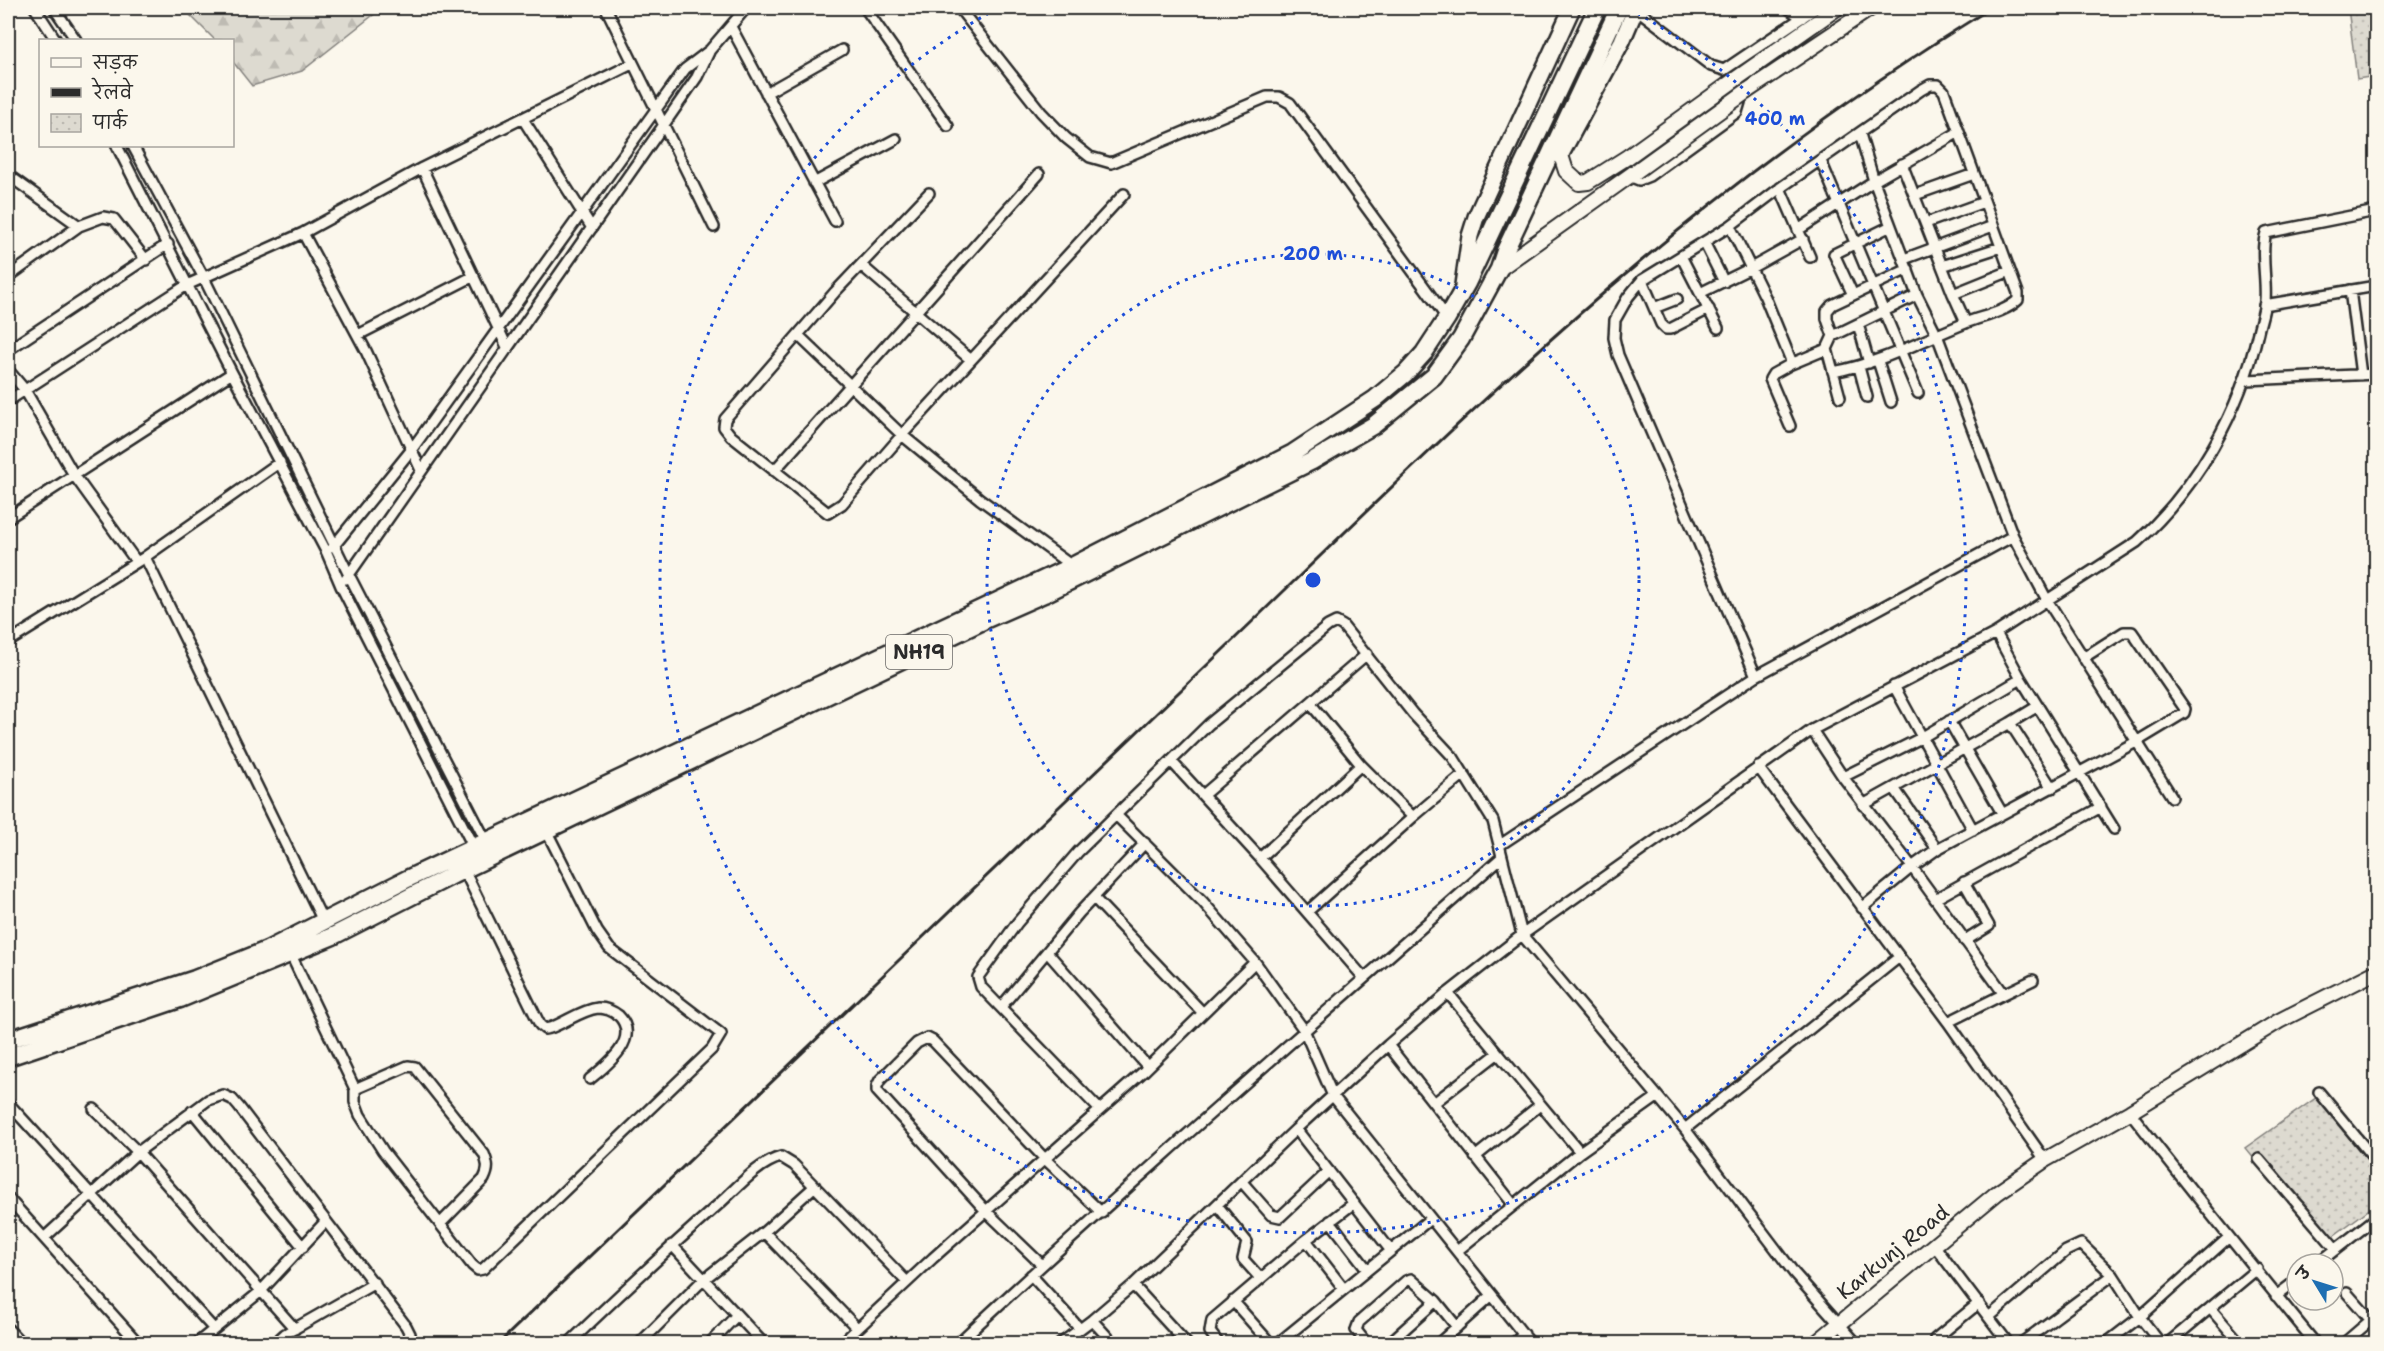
<svg xmlns="http://www.w3.org/2000/svg" width="2384" height="1351" viewBox="0 0 2384 1351" font-family="'Shantell Sans','Playpen Sans Deva',sans-serif">
	<style>
		.forest { fill: url(#forest-firs); stroke: #84827e; stroke-width: 1.5 }
		.park { fill: url(#park-dots); stroke: #84827e; stroke-width: 1.5 }
		.lines { fill: none; stroke-linecap: round; stroke-linejoin: round }
		.street-casing { stroke: #2b2b2b; stroke-width: 14 }
		.secondary-casing { stroke: #2b2b2b; stroke-width: 18 }
		.primary-casing { stroke: #2b2b2b; stroke-width: 20 }
		.highway-casing { stroke: #2b2b2b; stroke-width: 21 }
		.street { stroke: #fbf7ec; stroke-width: 9 }
		.secondary { stroke: #fbf7ec; stroke-width: 14 }
		.primary { stroke: #fbf7ec; stroke-width: 15 }
		.highway { stroke: #fbf7ec; stroke-width: 16 }
		.rail { stroke: #2b2b2b; stroke-width: 3 }
		.secondary-bridge-casing { stroke: #2b2b2b; stroke-width: 18; stroke-linecap: butt }
		.secondary-bridge { stroke: #fbf7ec; stroke-width: 14 }
		.ring { fill: none; stroke: #1d4ed8; stroke-width: 3; stroke-dasharray: 3 6 }
		.labels { text-anchor: middle; dominant-baseline: central; stroke-width: 4.5; stroke-linejoin: round; paint-order: stroke }
		.shield { fill: #fbf7ec; stroke: #696865; stroke-width: 1.5 }
		.shield-label { font-size: 20px; font-weight: bold; fill: #2b2b2b }
		.street-label { font-size: 21px; fill: #2b2b2b; stroke: #fbf7ec }
		.centre { fill: #1d4ed8; stroke: #fbf7ec; stroke-width: 3 }
		.ring-label { font-size: 18px; text-anchor: middle; font-weight: bold; fill: #1d4ed8; stroke: #fbf7ec; stroke-width: 4.5; stroke-linejoin: round; paint-order: stroke }
	</style>
	<defs>
		<pattern id="forest-firs" width="22" height="20" patternUnits="userSpaceOnUse" patternTransform="scale(1.5)"><rect width="22" height="20" fill="#dddad0"/><path d="M5 1l3.5 6h-7zM16 11l3.5 6h-7z" fill="#bebbb3"/></pattern>
		<pattern id="park-dots" width="8" height="8" patternUnits="userSpaceOnUse" patternTransform="scale(1.5)"><rect width="8" height="8" fill="#dddad0"/><path d="M2 2h.1M6 6h.1" fill="none" stroke="#bebbb3" stroke-width="1.8" stroke-linecap="round"/></pattern>
	</defs>
	<rect width="100%" height="100%" fill="#fbf7ec"/>
	<filter id="ink" filterUnits="userSpaceOnUse"><feTurbulence type="fractalNoise" baseFrequency=".0167" numOctaves="2"/><feDisplacementMap in="SourceGraphic" scale="12" xChannelSelector="R" yChannelSelector="G"/><feConvolveMatrix kernelMatrix="1 2 1 2 8 2 1 2 1" color-interpolation-filters="sRGB"/></filter>
	<g filter="url(#ink)">
		<!-- forest -->
		<path class="forest" d="M183,8h199l-80,63 -50,15 -19,-24 -1,-22h-17z"/>
		<!-- park -->
		<path class="park" d="M2348,8h28v68l-19,3z
			M2320,1095l56,66v43l-51,38 -80,-94z"/>
		<g class="lines">
			<!-- street casing -->
			<g class="street-casing">
				<path id="street" d="M35,8l21,32
					M54,8l22,32
					M606,8l108,219
					M865,8l83,118
					M959,8l82,104 25,26 24,19 21,6 156,-66h12l11,6 157,215
					M1635,8l76,58 13,4 92,-62
					M1788,8l14,10
					M731,27l104,194
					M766,93l76,-43
					M523,119l69,109
					M1860,134l14,47 43,114 20,40 76,201 34,64 125,197
					M117,146l115,227 95,180 14,33 133,262
					M133,146l71,132 145,297 138,268
					M1821,161l97,232
					M1902,164l51,130 13,29
					M422,168l86,181
					M8,175l71,51 24,-9 11,2 32,41
					M1629,176l10,4 10,-4 88,-64 3,-10 -11,-22
					M814,183l82,-44
					M1780,188l30,69
					M929,193l-94,99 -110,127 -1,8 7,9 97,77 14,-9 60,-69 222,-241
					M1915,195l59,-21
					M1926,223l58,-21
					M1730,226l35,71 25,61 1,6 -18,10 -3,5 20,47
					M1798,230l76,-49 85,-49
					M303,233l63,118 55,119
					M1704,242l20,40
					M1681,256l37,72
					M1904,259l89,-33
					M861,265l110,95
					M1942,266l59,-19
					M8,277l71,-51
					M1642,280l19,44 5,5h4l39,-20
					M2350,290l11,85
					M1700,293l51,-25 52,-29
					M1953,294l57,-23
					M1853,295l-19,-41 57,-28
					M2264,305l112,-19
					M1654,308l23,-9
					M1858,324l11,39
					M358,335l116,-59
					M798,335l104,100 78,64 92,67
					M1833,336l-6,-17v-8l5,-6 76,-36
					M8,350l160,-106
					M1878,361l13,41
					M1791,364l36,-15
					M1859,367l8,30
					M8,370l17,20 49,85 62,86
					M2246,380l130,-6
					M1840,397l-13,-48 6,-13 84,-41
					M8,401l179,-116 116,-52 119,-65 210,-104
					M774,471l265,-297
					M8,518l224,-145
					M333,547l79,-98 273,-380 25,-19 36,-42
					M145,557l179,366
					M346,579l317,-453 34,-49 12,-25
					M1996,633l25,46 93,150
					M8,642l137,-85 135,-95
					M1756,676l-138,-321 -4,-17 1,-18 13,-23 14,-17 88,-54 50,-38 141,-98 9,-5h8l6,6 74,202v7c-13,12 -34,16 -50,22 -45,18 -87,41 -135,50
					M1894,686l79,144
					M1310,703l51,62 52,52
					M1949,721l53,92
					M2010,723l28,-17
					M1812,730l31,47 69,90 92,127 -56,28
					M1171,761l89,97 104,120
					M1758,767l190,255 97,138
					M1843,777l78,-39 100,-59
					M1894,788l43,61
					M1203,795l164,-141
					M1863,805l147,-82 42,65
					M1117,816l86,86 52,60 49,68 29,66 198,248
					M1500,845l256,-169 257,-140
					M1260,858l101,-93
					M464,870l76,155 5,4 5,-1c15,-5 31,-18 48,-20 8,0 15,3 21,8 22,23 -12,49 -29,63
					M1964,882l25,44 -24,15
					M1094,898l109,115
					M1935,899l166,-92
					M1862,908l50,-41 25,-18 199,-107 48,-29 1,-4 -53,-77h-8l-41,26
					M1307,912l106,-95 51,-43
					M1047,952l101,115
					M291,955l64,134v13l5,13 23,36 89,114 6,5 5,-1 229,-220 9,-15 -112,-86 -12,-17 -51,-101
					M1448,993l132,159
					M2004,994l29,-14
					M1001,1007l78,-94 66,-70
					M1388,1045l125,159
					M355,1089l53,-23 7,1 69,87c4,10 5,15 0,25l-44,45
					M2319,1092l57,69
					M8,1103l205,225
					M1434,1103l63,-49
					M94,1109l44,43 157,177
					M1100,1110l-119,-123 -3,-10 39,-54 61,-71 131,-128 119,-98 8,-4 7,4 70,88 40,43 40,64 29,114 163,194 109,144 63,71
					M192,1111l111,136
					M2130,1112c61,78 123,155 186,232
					M1296,1129l95,122
					M1685,1129l213,-171
					M1475,1157l65,-52
					M2259,1159l77,90
					M1242,1182l29,33 9,2 49,-46
					M8,1198l131,146
					M1217,1205l30,37 -4,17 17,19
					M1330,1221l37,48
					M764,1232l93,96
					M44,1238l94,-86 70,-52 15,-5 9,4 7,8 167,219 4,8 -3,10
					M1306,1240l48,-37
					M672,1245l92,99
					M1934,1245l75,99
					M1457,1251l123,-99 77,-55
					M2317,1264l59,-46
					M1042,1265l-55,-53 -110,-121v-5l3,-6 37,-37 10,-5 6,3 112,118 57,54
					M1031,1275l49,54
					M1133,1285l54,59
					M2347,1293l29,33
					M2276,1296l21,-16
					M1233,1301l38,43
					M2210,1308l31,36
					M1989,1317l77,-66 15,-7 32,31 27,42 21,27
					M1092,1320l22,24
					M8,1329l14,15
					M1935,1339l44,-36
					M196,1344l64,-52 66,-71
					M274,1344l11,-10 90,-51
					M568,1344c50,-48 100,-95 151,-140 18,-16 39,-41 62,-47l13,8 113,117
					M639,1344l64,-64 61,-48 51,-46
					M709,1344l28,-29
					M841,1344l92,-86 211,-187 111,-109
					M957,1344c178,-167 363,-326 545,-487
					M1060,1344l32,-24 41,-35 163,-156 92,-84 60,-52 74,-58 290,-205 184,-97 141,-91c60,-54 103,-130 121,-210 2,-10 6,-20 7,-31 2,-20 -5,-50 1,-68l110,-22
					M1219,1344l-9,-12 2,-12 94,-80 38,49
					M1277,1344l153,-125
					M1367,1344l-11,-14 3,-8 47,-41 5,-2 25,22 21,26
					M1388,1344l48,-43
					M1438,1344l54,-49
					M1513,1344l11,-10
					M2020,1344l93,-69
					M2105,1344l35,-27 88,-79
					M2167,1344l90,-75
					M2343,1344l28,-24"/>
			</g>
			<!-- secondary casing -->
			<g class="secondary-casing">
				<path id="secondary" d="M1733,81l104,-73
					M1747,91l124,-83
					M1558,146l8,25 13,12 9,-1 41,-26
					M1499,269l136,-97
					M1815,1344l182,-151 48,-33 85,-48 149,-91 97,-49"/>
			</g>
			<!-- primary casing -->
			<g class="primary-casing">
				<path id="primary" d="M1561,154l61,-113 14,-33
					M1463,285l7,-49 6,-19 96,-209"/>
			</g>
			<!-- highway casing -->
			<g class="highway-casing">
				<path id="highway" d="M8,1040l187,-61 72,-29 142,-72 663,-312 221,-113 82,-54 31,-26 18,-20 23,-35 20,-35 130,-275
					M8,1057l172,-58 153,-63 120,-61 534,-256 57,-25 268,-133 62,-36 60,-49 27,-37 38,-70 6,-18 114,-243"/>
			</g>
			<!-- street -->
			<use href="#street" class="street"/>
			<!-- secondary -->
			<use href="#secondary" class="secondary"/>
			<!-- primary -->
			<use href="#primary" class="primary"/>
			<!-- highway -->
			<use href="#highway" class="highway"/>
			<!-- rail -->
			<path class="rail" d="M498,1344c243,-233 486,-465 729,-698 135,-130 269,-263 413,-384 111,-93 228,-179 351,-254"/>
			<!-- secondary-bridge casing -->
			<g class="secondary-bridge-casing">
				<path id="secondary-bridge" d="M1629,156l104,-75
					M1635,172l112,-81"/>
			</g>
			<!-- secondary-bridge -->
			<use href="#secondary-bridge" class="secondary-bridge"/>
		</g>
	</g>
	<!-- distance rings -->
	<g class="ring">
		<circle cx="1313" cy="580" r="326"/>
		<path d="M1630 9A653 653 0 1 1 996 9"/>
	</g>
	<g class="labels">
		<!-- shield labels -->
		<rect class="shield" x="886" y="635" width="66" height="34" rx="4.5"/>
		<g class="shield-label">
			<text x="919" y="652">NH19</text>
		</g>
		<!-- street labels -->
		<g class="street-label">
			<text transform="translate(1893 1252) rotate(-39)">Karkunj Road</text>
		</g>
	</g>
	<circle cx="1313" cy="580" r="9" class="centre"/>
	<g class="ring-label">
		<text x="1775" y="125">400 m</text>
		<text x="1313" y="260">200 m</text>
	</g>
	<!-- margin -->
	<rect width="2384" height="1351" fill="none" stroke="#fbf7ec" stroke-width="30"/>
	<rect x="15" y="15" width="2354" height="1321" fill="none" stroke="#2b2b2b" stroke-width="2" filter="url(#ink)"/>
	<!-- legend -->
	<rect x="39" y="39" width="195" height="108" fill="#fbf7ec" stroke="#a8a59f" stroke-width="1.5"/>
	<rect x="51" y="58" width="30" height="9" fill="#fbf7ec" stroke="#a8a59f" stroke-width="1.5"/>
	<text x="93" y="69" font-size="18" fill="#2b2b2b">सड़क</text>
	<rect x="51" y="88" width="30" height="9" fill="#2b2b2b" stroke="#a8a59f" stroke-width="1.5"/>
	<text x="93" y="99" font-size="18" fill="#2b2b2b">रेलवे</text>
	<rect x="51" y="114" width="30" height="18" fill="url(#park-dots)" stroke="#a8a59f" stroke-width="1.5"/>
	<text x="93" y="129" font-size="18" fill="#2b2b2b">पार्क</text>
	<!-- north arrow -->
	<g transform="translate(2315 1282) rotate(308)"><circle r="28" fill="#fbf7ec" stroke="#a8a59f" stroke-width="1.5"/>
	<path d="M0-4.5L10 22L0 15L-10 22Z" fill="#1f6fb2"/>
	<text y="-9" font-size="16" font-weight="bold" text-anchor="middle" fill="#2b2b2b">उ</text>
	</g>
</svg>
